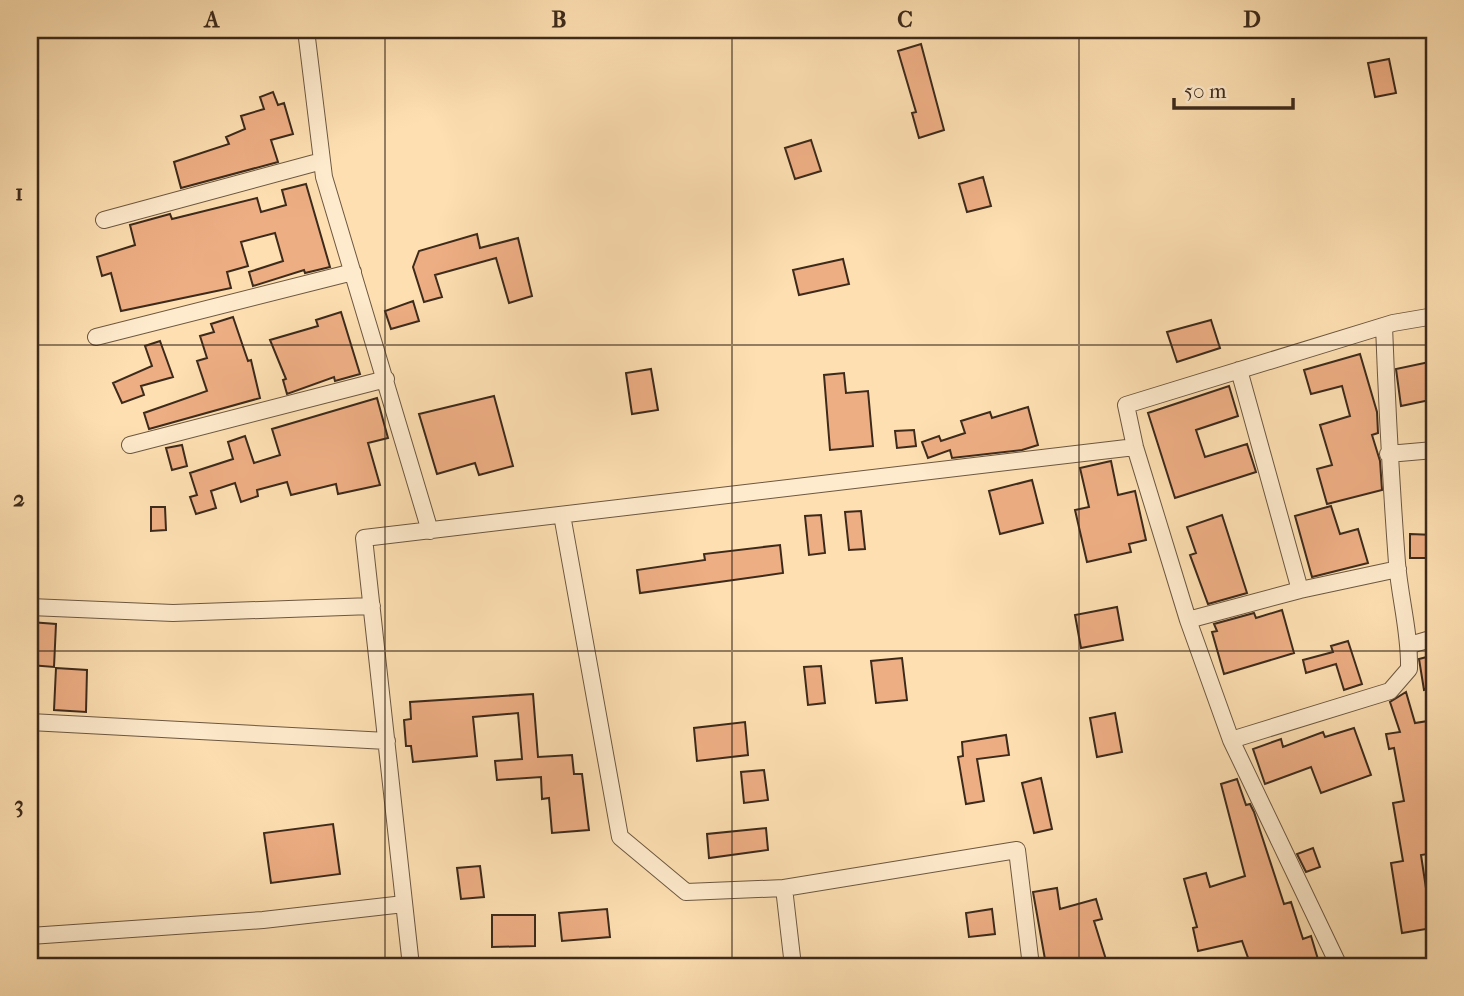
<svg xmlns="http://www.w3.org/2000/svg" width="1464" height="996" viewBox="0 0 1464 996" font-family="'IM FELL French Canon',serif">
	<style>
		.building { fill: #eeae84; stroke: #3d2a1b; stroke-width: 2 }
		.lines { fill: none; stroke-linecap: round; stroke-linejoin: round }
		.minor-casing { stroke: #6d5740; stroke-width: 18 }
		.minor { stroke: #feeacc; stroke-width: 16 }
		.grid { fill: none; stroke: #3d2a1b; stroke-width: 2; stroke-opacity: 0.55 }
		.neatline { fill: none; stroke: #3d2a1b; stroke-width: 2.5 }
		.grid-label { font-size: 23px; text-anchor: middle; font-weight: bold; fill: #3d2a1b }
	</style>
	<rect width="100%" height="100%" fill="#fddfb1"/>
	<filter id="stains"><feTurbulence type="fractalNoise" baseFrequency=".00286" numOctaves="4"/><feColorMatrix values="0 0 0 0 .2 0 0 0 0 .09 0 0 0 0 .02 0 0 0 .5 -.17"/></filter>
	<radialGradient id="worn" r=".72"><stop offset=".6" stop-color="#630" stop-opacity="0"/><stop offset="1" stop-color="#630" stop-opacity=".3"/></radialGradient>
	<!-- building -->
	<path class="building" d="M921,44l23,86 -25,8 -7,-25 4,-1 -18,-61z
		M1389,59l7,34 -21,4 -7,-34z
		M273,92l5,13 6,-2 9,31 -22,6 7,22 -97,26 -7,-26 55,-18 -3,-7 19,-8 -4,-13 23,-7 -4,-12z
		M811,140l10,31 -26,8 -10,-31z
		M983,177l8,29 -24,6 -8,-28z
		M306,184l24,83 -25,6 -1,-3 -51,16 -4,-14 34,-11 -8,-28 -34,9 7,24 -21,6 4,16 -110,23 -10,-38 -9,3 -5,-19 38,-12 -5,-20 40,-11 2,5 85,-21 4,14 25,-7 -4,-15z
		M477,234l3,14 38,-10 14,58 -23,7 -13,-45 -61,17 7,22 -18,5 -11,-35 6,-16z
		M843,259l6,25 -50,11 -6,-25z
		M413,301l6,20 -28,8 -6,-18z
		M341,312l19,62 -25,7 -1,-4 -47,17 -4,-14 3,-1 -16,-39 48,-14 -2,-6z
		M233,317l15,44 3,-1 9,38 -111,31 -5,-16 63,-22 -10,-30 10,-3 -7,-22 14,-4 -3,-8z
		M1211,320l9,28 -43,14 -10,-30z
		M160,341l13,36 -32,9 3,9 -22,8 -9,-20 39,-17 -7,-20z
		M1360,354l17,58 1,21 -6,2 8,26 2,29 -55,14 -10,-35 15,-4 -12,-40 30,-9 -8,-30 -31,8 -7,-24z
		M1434,361v21h-7l3,18 -29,6 -5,-37z
		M651,369l7,41 -26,4 -6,-41z
		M844,373l2,20 22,-2 5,55 -43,4 -6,-75z
		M1229,386l9,30 -42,14 9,27 42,-13 9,28 -81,26 -27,-85z
		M494,396l19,70 -34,9 -4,-12 -38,11 -18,-60z
		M377,398l11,40 -20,5 12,42 -42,9 -2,-10 -45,11 -4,-13 -30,8 1,6 -17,6 -6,-19 -24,8 5,17 -20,6 -6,-17 7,-2 -7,-22 43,-14 -5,-17 17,-6 9,27 26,-8 -8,-26z
		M1028,407l10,38 -16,5 -70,8 -2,-8 -22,8 -6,-16 17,-6 2,5 24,-8 -4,-12 29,-9 2,6z
		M914,430l2,16 -19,2 -2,-17z
		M182,445l5,21 -15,4 -6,-22z
		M1111,461l7,34 17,-4 11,49 -17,4 2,8 -44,10 -12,-52 14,-3 -9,-39z
		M1032,480l11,43 -43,11 -11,-43z
		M1331,506l9,28 18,-5 10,34 -56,14 -17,-61z
		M151,507h14l1,23 -15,1z
		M861,511l4,38 -16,1 -4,-38z
		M821,515l4,38 -16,2 -4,-39z
		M1222,515l25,78 -39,11 -18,-49 6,-2 -9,-26z
		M1410,534l24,1v23h-24z
		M780,545l3,28 -143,20 -3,-23 68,-10 -1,-6z
		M1117,607l6,33 -42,8 -6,-33z
		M1282,610l12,43 -70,21 -12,-42 5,-1 -3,-7 40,-11 2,5z
		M30,622l26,2 -2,43 -24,-2z
		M1348,641l14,43 -18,6 -8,-26 -30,9 -3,-13 30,-8 -2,-6z
		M1434,655v32l-10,3 -5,-31z
		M902,658l5,42 -31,3 -5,-42z
		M821,666l4,37 -17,2 -4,-38z
		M56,668l31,2 -1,42 -32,-2z
		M1406,692l9,31 19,-3v87l-7,2 7,44 -13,2 11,73 -30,5 -11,-70 12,-2 -10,-58 11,-2 -10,-53 -5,1 -3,-15 14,-2 -10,-30z
		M533,694l5,63 34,-2 2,19h8l7,56 -37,3 -3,-35 -7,1 -1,-22 -44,3 -2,-19 27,-2 -4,-46 -45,4 4,39 -64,6 -2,-16h-5l-2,-26 7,-1 -1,-17z
		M1115,713l7,39 -25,5 -7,-39z
		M745,722l3,33 -51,6 -3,-33z
		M1354,728l17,47 -50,18 -10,-26 -46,17 -12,-35 28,-10 2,8 40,-15 2,5z
		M1006,735l3,20 -32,4 7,42 -18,3 -8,-47 5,-1 -1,-14z
		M764,770l4,30 -24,3 -3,-31z
		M1041,778l11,51 -18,4 -12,-50z
		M1237,779l9,26 4,-1 4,8 30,92 7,-2 12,37 8,-3 9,30h-69l-9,-25 -44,10 -5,-23 4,-1 -13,-48 22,-6 4,14 35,-11 -24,-92z
		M333,824l7,50 -69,9 -7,-50z
		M766,828l2,22 -59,8 -2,-24z
		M1313,848l7,19 -14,5 -9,-18z
		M480,866l4,31 -23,2 -4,-31z
		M1057,888l3,21 36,-10 6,20 -8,2 14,45h-24l-2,-6 -36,5 -13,-73z
		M607,909l3,28 -48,4 -3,-28z
		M992,909l3,25 -26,3 -3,-24z
		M492,915h43v31l-43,1z"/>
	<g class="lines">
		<!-- minor casing -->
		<g class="minor-casing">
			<path id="minor" d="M306,30l18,147 106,354
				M104,220l218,-59
				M96,337l257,-65
				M1239,370l61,220
				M130,445l256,-66
				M1388,454l46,-4
				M562,515l58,322 66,55 98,-4
				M30,607l143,6 199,-7
				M1188,620l112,-30 98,-21
				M1410,645l24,-7
				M30,722l357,19
				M1231,740l159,-49 19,-22c1,-36 -9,-70 -12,-106 -6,-80 -10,-158 -13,-237
				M30,936l233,-16 141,-16
				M411,966l-47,-428 771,-91
				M793,966l-9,-78 233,-38 14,116
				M1339,966l-108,-226 -43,-120 -53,-173 -9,-42 267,-82 41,-7"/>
		</g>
		<!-- minor -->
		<use href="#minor" class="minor"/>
	</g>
	<!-- grid -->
	<path class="grid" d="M385,30v936M732,30v936M1079,30v936M30,345h1404M30,651h1404"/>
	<!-- margin -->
	<rect width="1464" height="996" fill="none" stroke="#fddfb1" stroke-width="77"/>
	<!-- scale -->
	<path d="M1174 98v10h119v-10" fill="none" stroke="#3d2a1b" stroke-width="3.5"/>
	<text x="1184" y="98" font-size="21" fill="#3d2a1b" stroke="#feeacc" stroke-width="5" paint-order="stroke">50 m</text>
	<rect x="38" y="38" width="1388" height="920" class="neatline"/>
	<g class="grid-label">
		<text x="212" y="27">A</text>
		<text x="559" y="27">B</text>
		<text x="905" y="27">C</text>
		<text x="1252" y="27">D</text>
		<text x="19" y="200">1</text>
		<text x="19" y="506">2</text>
		<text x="19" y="812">3</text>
	</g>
	<rect width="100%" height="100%" filter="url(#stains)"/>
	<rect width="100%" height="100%" fill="url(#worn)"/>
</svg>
